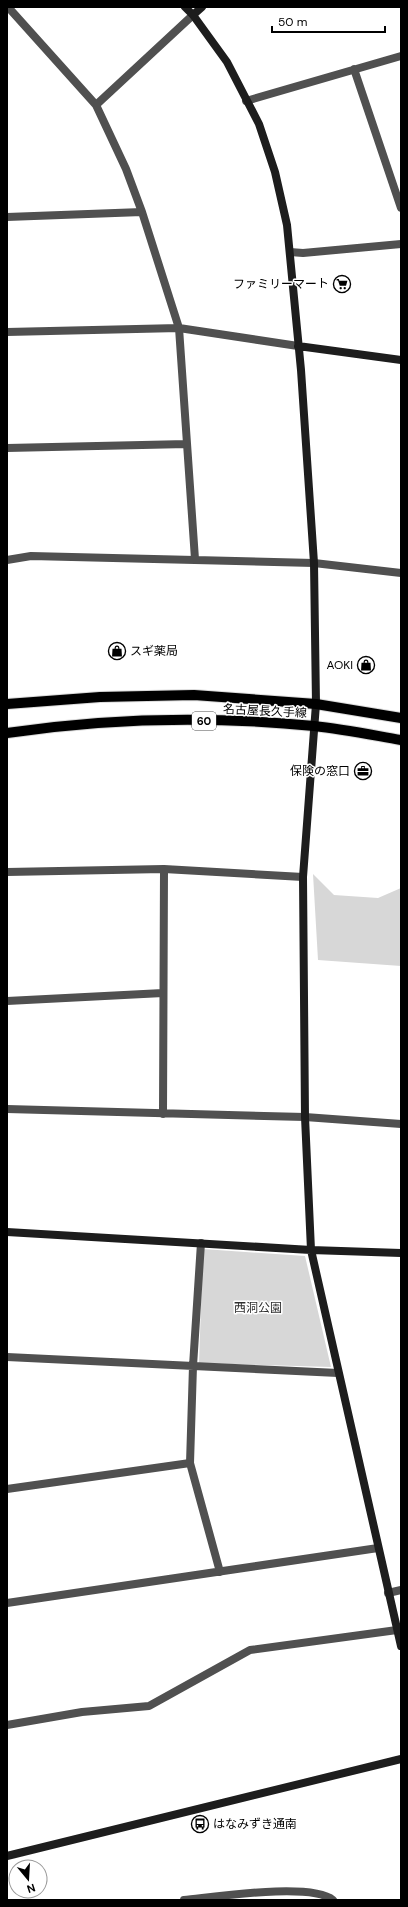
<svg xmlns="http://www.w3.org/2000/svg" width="408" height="1907" viewBox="0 0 408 1907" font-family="'DM Sans','Noto Sans JP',sans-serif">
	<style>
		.green { fill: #d7d7d7 }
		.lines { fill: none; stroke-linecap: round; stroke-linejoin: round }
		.primary-casing { stroke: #dbdbdb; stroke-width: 12 }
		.street { stroke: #505050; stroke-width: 8 }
		.secondary { stroke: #1d1d1d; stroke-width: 8 }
		.primary { stroke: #000; stroke-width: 10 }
		.labels { text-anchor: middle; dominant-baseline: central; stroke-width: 3; stroke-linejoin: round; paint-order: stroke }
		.shield { fill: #fff; stroke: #4c4c4c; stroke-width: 1 }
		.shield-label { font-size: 11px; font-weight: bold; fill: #000 }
		.poi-label { font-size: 12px; fill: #000; stroke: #fff; text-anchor: end }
		.street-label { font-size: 12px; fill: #000; stroke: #fff }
		.park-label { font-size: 12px; fill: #2e2e2e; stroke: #fff }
	</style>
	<rect width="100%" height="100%" fill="#fff"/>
	<!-- green -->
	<path class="green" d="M313,874l21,21 44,3 23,-10v78l-83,-6z
		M203,1249l102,7 26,111 -132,-4z"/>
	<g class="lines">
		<!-- primary casing -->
		<g class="primary-casing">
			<path id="primary" d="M7,704l93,-7 94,-2 122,9 85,14
				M7,733c101,-15 206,-17 307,-7 29,3 58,9 87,14"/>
		</g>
		<!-- street -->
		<path class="street" d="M8,7l88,98 30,64 16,43 37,116 16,231
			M354,69l47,139
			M246,101l155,-45
			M96,105l97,-90
			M7,217l135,-5
			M290,252l13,1 98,-9
			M7,332l172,-4 119,18
			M7,448l180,-4
			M7,560l24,-4 283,7 87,10
			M7,872l157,-3 139,8
			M7,1001l156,-8
			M7,1109l298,8 96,7
			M163,1114l1,-245
			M201,1243l-8,123 -3,97 30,109
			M7,1357l331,16
			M7,1489l183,-26
			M388,1593l13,-3
			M7,1603l371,-55
			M7,1725l75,-13 67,-6 101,-56 147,-20
			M184,1900c31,-3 127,-18 149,0"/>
		<!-- secondary -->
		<path class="secondary" d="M185,7l8,8 34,47 32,62 16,48 12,53 14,145 13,193 2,141 -13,173 2,240 6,133 90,396
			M193,15l9,-8
			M298,346l103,14
			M7,1232l304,18 90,3
			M7,1856l394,-97"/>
		<!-- primary -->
		<use href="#primary" class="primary"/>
	</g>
	<!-- icons -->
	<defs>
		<g id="supermarket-ring" transform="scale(0.9)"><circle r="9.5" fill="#fff" stroke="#000" stroke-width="1.5"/><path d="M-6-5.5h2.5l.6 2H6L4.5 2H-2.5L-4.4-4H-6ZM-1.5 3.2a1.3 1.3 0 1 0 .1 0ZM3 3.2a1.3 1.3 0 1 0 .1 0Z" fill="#000"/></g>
		<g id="shop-ring" transform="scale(0.9)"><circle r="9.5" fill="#fff" stroke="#000" stroke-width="1.5"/><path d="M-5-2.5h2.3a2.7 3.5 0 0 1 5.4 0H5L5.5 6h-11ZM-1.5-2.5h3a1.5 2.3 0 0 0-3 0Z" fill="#000"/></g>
		<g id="office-ring" transform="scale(0.9)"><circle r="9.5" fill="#fff" stroke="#000" stroke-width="1.5"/><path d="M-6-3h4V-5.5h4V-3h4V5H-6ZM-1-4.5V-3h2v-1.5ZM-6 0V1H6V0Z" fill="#000"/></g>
		<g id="bus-ring" transform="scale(0.9)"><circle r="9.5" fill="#fff" stroke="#000" stroke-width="1.5"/><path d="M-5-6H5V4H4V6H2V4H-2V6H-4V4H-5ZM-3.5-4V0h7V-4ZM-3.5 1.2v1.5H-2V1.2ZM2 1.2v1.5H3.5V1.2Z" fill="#000"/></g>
	</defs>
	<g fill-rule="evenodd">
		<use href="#supermarket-ring" x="342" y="284"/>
		<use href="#shop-ring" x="117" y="651"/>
		<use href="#shop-ring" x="366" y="665"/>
		<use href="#office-ring" x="363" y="771"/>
		<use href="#bus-ring" x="200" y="1824"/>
	</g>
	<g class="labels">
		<!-- shield labels -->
		<rect class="shield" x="192" y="712" width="24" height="18" rx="3"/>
		<g class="shield-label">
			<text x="204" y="721">60</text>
		</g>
		<!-- poi labels -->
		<g class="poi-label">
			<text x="329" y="284">ファミリーマート</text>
			<text x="130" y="651" text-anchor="start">スギ薬局</text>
			<text x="353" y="665">AOKI</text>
			<text x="350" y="771">保険の窓口</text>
			<text x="213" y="1824" text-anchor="start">はなみずき通南</text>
		</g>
		<!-- street labels -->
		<g class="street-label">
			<text transform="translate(265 711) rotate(3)">名古屋長久手線</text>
		</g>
		<!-- park labels -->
		<g class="park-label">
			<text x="258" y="1308">西洞公園</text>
		</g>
	</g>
	<!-- border -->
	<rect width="408" height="1907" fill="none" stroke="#000000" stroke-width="16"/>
	<!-- north arrow -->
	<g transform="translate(28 1879) rotate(162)"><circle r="19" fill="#ffffff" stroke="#999999"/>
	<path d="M0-3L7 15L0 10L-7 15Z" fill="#000000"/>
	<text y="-6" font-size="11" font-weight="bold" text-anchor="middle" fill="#000000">N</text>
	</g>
	<!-- scale -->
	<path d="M272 26v6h113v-6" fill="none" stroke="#000000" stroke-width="2"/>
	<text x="278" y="26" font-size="12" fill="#000000" stroke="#ffffff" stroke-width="3" paint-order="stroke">50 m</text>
</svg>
